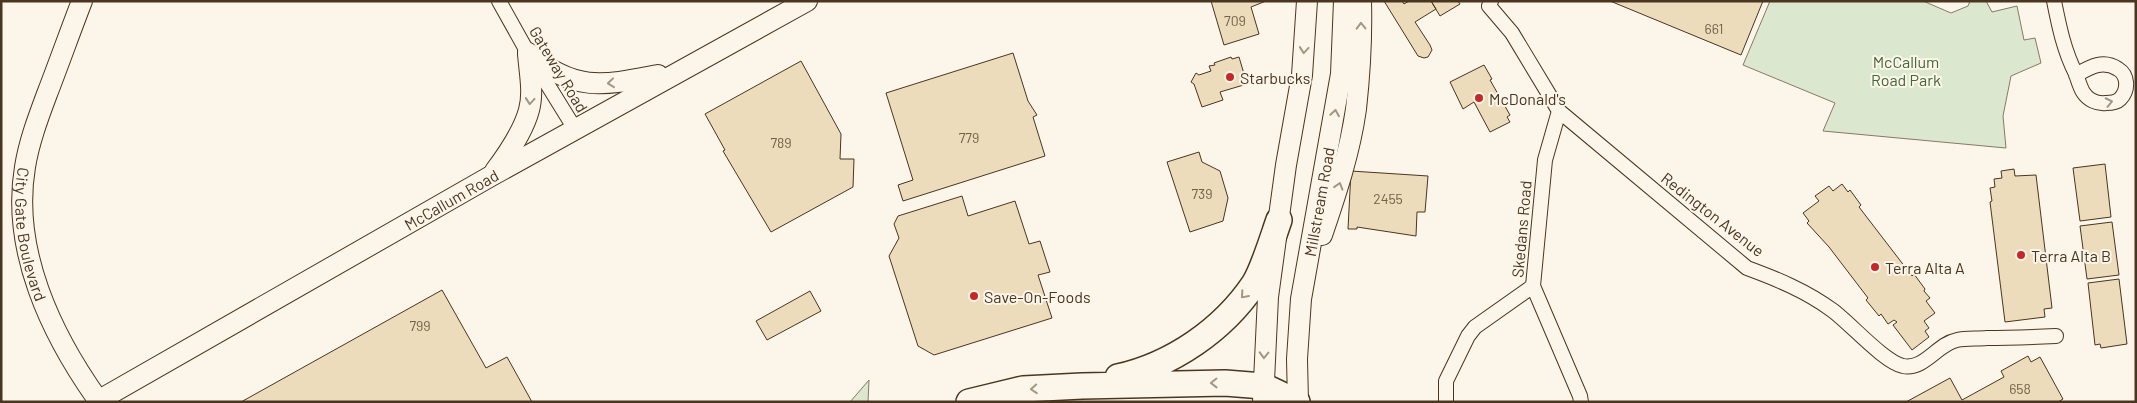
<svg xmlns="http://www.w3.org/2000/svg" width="2137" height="403" viewBox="0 0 2137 403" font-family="Barlow,sans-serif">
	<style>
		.green { fill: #dce7d0; stroke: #887966 }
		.building { fill: #ecdcbc; stroke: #4a3520 }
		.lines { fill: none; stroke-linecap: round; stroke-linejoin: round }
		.street-casing { stroke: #4a3520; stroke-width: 16 }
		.secondary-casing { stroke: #4a3520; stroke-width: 22 }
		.highway-casing { stroke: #4a3520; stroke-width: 28 }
		.street { stroke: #fbf6e9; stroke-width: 14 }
		.secondary { stroke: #fbf6e9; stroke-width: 20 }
		.highway { stroke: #fbf6e9; stroke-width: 25 }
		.oneway { stroke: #a29684 }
		.poi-dot { fill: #c62828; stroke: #fbf6e9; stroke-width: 2 }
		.labels { text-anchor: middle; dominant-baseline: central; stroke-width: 4; stroke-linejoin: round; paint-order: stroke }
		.number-label { font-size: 14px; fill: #725f47 }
		.park-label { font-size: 16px; fill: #436837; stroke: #fbf6e9 }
		.street-label { font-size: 16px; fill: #4a3520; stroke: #fbf6e9 }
		.poi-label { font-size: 16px; fill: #4a3520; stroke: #fbf6e9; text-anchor: start }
	</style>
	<rect width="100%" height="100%" fill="#fbf6e9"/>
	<!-- green -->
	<path class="green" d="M1770,1h153l28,12 17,-7 2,-5h16l6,11 25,-6 7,34 11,-2 6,25 -30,13 -8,40 3,32 -183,-17 12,-28 -92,-38z
		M869,380l-1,22h-18z"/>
	<!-- building -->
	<path class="building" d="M1211,1h55l-15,6 8,27 -35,11z
		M1384,1h18l2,3 5,-3h22l5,8 -21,13 15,23 2,5 -4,7 -4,1 -6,-2z
		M1431,1h27l2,3 -20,12z
		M1610,1h153l-22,54z
		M1013,53l15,48 9,14 -4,2 12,39 -142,45 -5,-16 15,-5 -27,-87z
		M1231,57l1,2 7,-2 8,27 -27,8 3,8 -21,7 -8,-23 -3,-2 5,-9 3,2 12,-4 -2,-5 6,-1 -1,-2z
		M801,61l40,73 -1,25h14l-1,28 -82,45 -48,-81 2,-1 -20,-36z
		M1484,65l8,14 -2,1 20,35 -3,2 3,5 -20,10 -16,-30 -11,7 -13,-27z
		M1199,152l3,10 18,9 8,27 -5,23 -33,11 -23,-70z
		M2105,164l6,53 -31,4 -7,-53z
		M2014,169l1,7 21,-1 16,133 -8,1 1,8 -40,5 -15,-120 2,-1 -2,-13 5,-1 -1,-8 8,-1 -1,-7z
		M1351,171l77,5 -3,36h-8l-1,24 -59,-9v2h-9z
		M1842,184l6,8 2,-2 11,15 -2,2 53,69 2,-2 11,15 -1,2 6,7 -4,3 9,12 -11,8 5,7 -4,3 4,6 -17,13 -19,-25 4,-3 -3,-2 -6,4 -7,-10 -2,2 -13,-16 2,-2 -39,-51 -22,-24 2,-2 -6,-8 16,-12 -4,-5 14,-10 4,5z
		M962,196l6,20 47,-15 14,43 11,-3 10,31 -12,3 14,43 -118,37 -16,-9 -29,-90 10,-18 -5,-14 4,-8z
		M2112,222l7,53 -32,4 -7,-53z
		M2119,279l8,65 -26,4 -1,-4 -5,1 -7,-62z
		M442,290l44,78 21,-11 25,45h-291z
		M810,291l11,20 -54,29 -11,-19z
		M2028,356l3,6 9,-5 23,42 -5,3h-152l44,-24 12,22 42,-23 -3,-6z"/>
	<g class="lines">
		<!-- street casing -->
		<g class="street-casing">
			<path id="street" d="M499,1l29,52 47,76
				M1491,1l-2,5 23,27 47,78 188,157c30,11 59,23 85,42 18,13 52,52 71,56 22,4 34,-22 54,-26 9,-2 20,-1 30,-2 23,0 46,-1 69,-2
				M2054,1c5,25 10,50 22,73 2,6 4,13 7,18 5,8 14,12 23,11 4,0 11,-1 14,-4 9,-9 8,-24 -2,-30 -15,-10 -28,-2 -42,6
				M1559,111l-14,49 -12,126 47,110 1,6
				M1446,402v-21l22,-45 7,-9 58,-41"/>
		</g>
		<!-- secondary casing -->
		<g class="secondary-casing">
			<g id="secondary">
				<path id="s1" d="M82,1c-12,31 -23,62 -35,93 -9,24 -18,48 -22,73 -14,83 26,167 73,233"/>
				<path d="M528,53c46,39 74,33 130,22"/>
				<path d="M495,171c12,-16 29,-42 34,-61 5,-18 0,-39 -1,-57"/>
				<path d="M1322,235c14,-41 28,-83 34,-126 4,-36 6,-72 5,-108"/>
				<path id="s2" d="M96,402l395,-226 316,-175"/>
				<path d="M1263,402l5,-105 18,-132 16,-90 5,-74"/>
				<path id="s3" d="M1298,402l-1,-43 4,-60 40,-225 3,-73"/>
			</g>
		</g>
		<!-- highway casing -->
		<g class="highway-casing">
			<path id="highway" d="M1118,377c54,-12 105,-47 136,-93 9,-14 19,-47 25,-64
				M969,402l54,-13 59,-3 143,-3 38,3 34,16"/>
		</g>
		<!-- street -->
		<use href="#street" class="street"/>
		<!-- secondary -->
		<use href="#secondary" class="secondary"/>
		<!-- highway -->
		<use href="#highway" class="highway"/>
	</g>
	<!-- one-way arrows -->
	<defs><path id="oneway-chevron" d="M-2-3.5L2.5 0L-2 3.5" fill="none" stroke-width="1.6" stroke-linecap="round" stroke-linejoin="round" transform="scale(1.25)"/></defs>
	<g class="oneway">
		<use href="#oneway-chevron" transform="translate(1361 26) rotate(-91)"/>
		<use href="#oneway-chevron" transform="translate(1304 50) rotate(95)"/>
		<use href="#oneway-chevron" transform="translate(611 83) rotate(174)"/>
		<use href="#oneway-chevron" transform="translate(530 101) rotate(95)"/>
		<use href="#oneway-chevron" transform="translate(2109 102) rotate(-12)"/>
		<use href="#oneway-chevron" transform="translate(1335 113) rotate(-81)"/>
		<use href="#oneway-chevron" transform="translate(1339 186) rotate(-73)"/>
		<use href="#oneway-chevron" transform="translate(1244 295) rotate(131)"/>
		<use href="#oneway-chevron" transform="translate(1264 355) rotate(92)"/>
		<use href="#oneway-chevron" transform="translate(1214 383) rotate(179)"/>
		<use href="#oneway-chevron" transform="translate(1034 389) rotate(176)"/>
	</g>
	<!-- markers -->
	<g class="poi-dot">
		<circle cx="1230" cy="77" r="5"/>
		<circle cx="1479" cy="98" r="5"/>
		<circle cx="2021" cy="255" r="5"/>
		<circle cx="1875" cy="267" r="5"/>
		<circle cx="974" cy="296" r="5"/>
	</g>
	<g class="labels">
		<!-- number labels -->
		<g class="number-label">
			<text x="1235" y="20">709</text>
			<text x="1714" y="28">661</text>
			<text x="969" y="137">779</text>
			<text x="781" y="142">789</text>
			<text x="1202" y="193">739</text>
			<text x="1388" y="198">2455</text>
			<text x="420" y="325">799</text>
			<text x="2020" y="388">658</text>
		</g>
		<!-- park labels -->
		<g class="park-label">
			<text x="1906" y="61">McCallum<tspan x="1906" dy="18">Road Park</tspan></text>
		</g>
		<!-- street labels -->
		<g class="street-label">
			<text transform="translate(559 69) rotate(59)">Gateway Road</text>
			<text stroke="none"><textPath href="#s2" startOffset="409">McCallum Road</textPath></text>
			<text stroke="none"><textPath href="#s3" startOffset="202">Millstream Road</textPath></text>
			<text transform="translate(1713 214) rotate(38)">Redington Avenue</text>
			<text transform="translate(1521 229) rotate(-85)">Skedans Road</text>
			<text stroke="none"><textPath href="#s1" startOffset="244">City Gate Boulevard</textPath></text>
		</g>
		<!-- poi labels -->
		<g class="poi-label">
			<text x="1240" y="77">Starbucks</text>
			<text x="1489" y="98">McDonald's</text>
			<text x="2031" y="255">Terra Alta B</text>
			<text x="1885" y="267">Terra Alta A</text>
			<text x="984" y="296">Save-On-Foods</text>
		</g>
	</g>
	<!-- border -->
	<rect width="2137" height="403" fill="none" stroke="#4a3520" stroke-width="5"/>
</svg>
